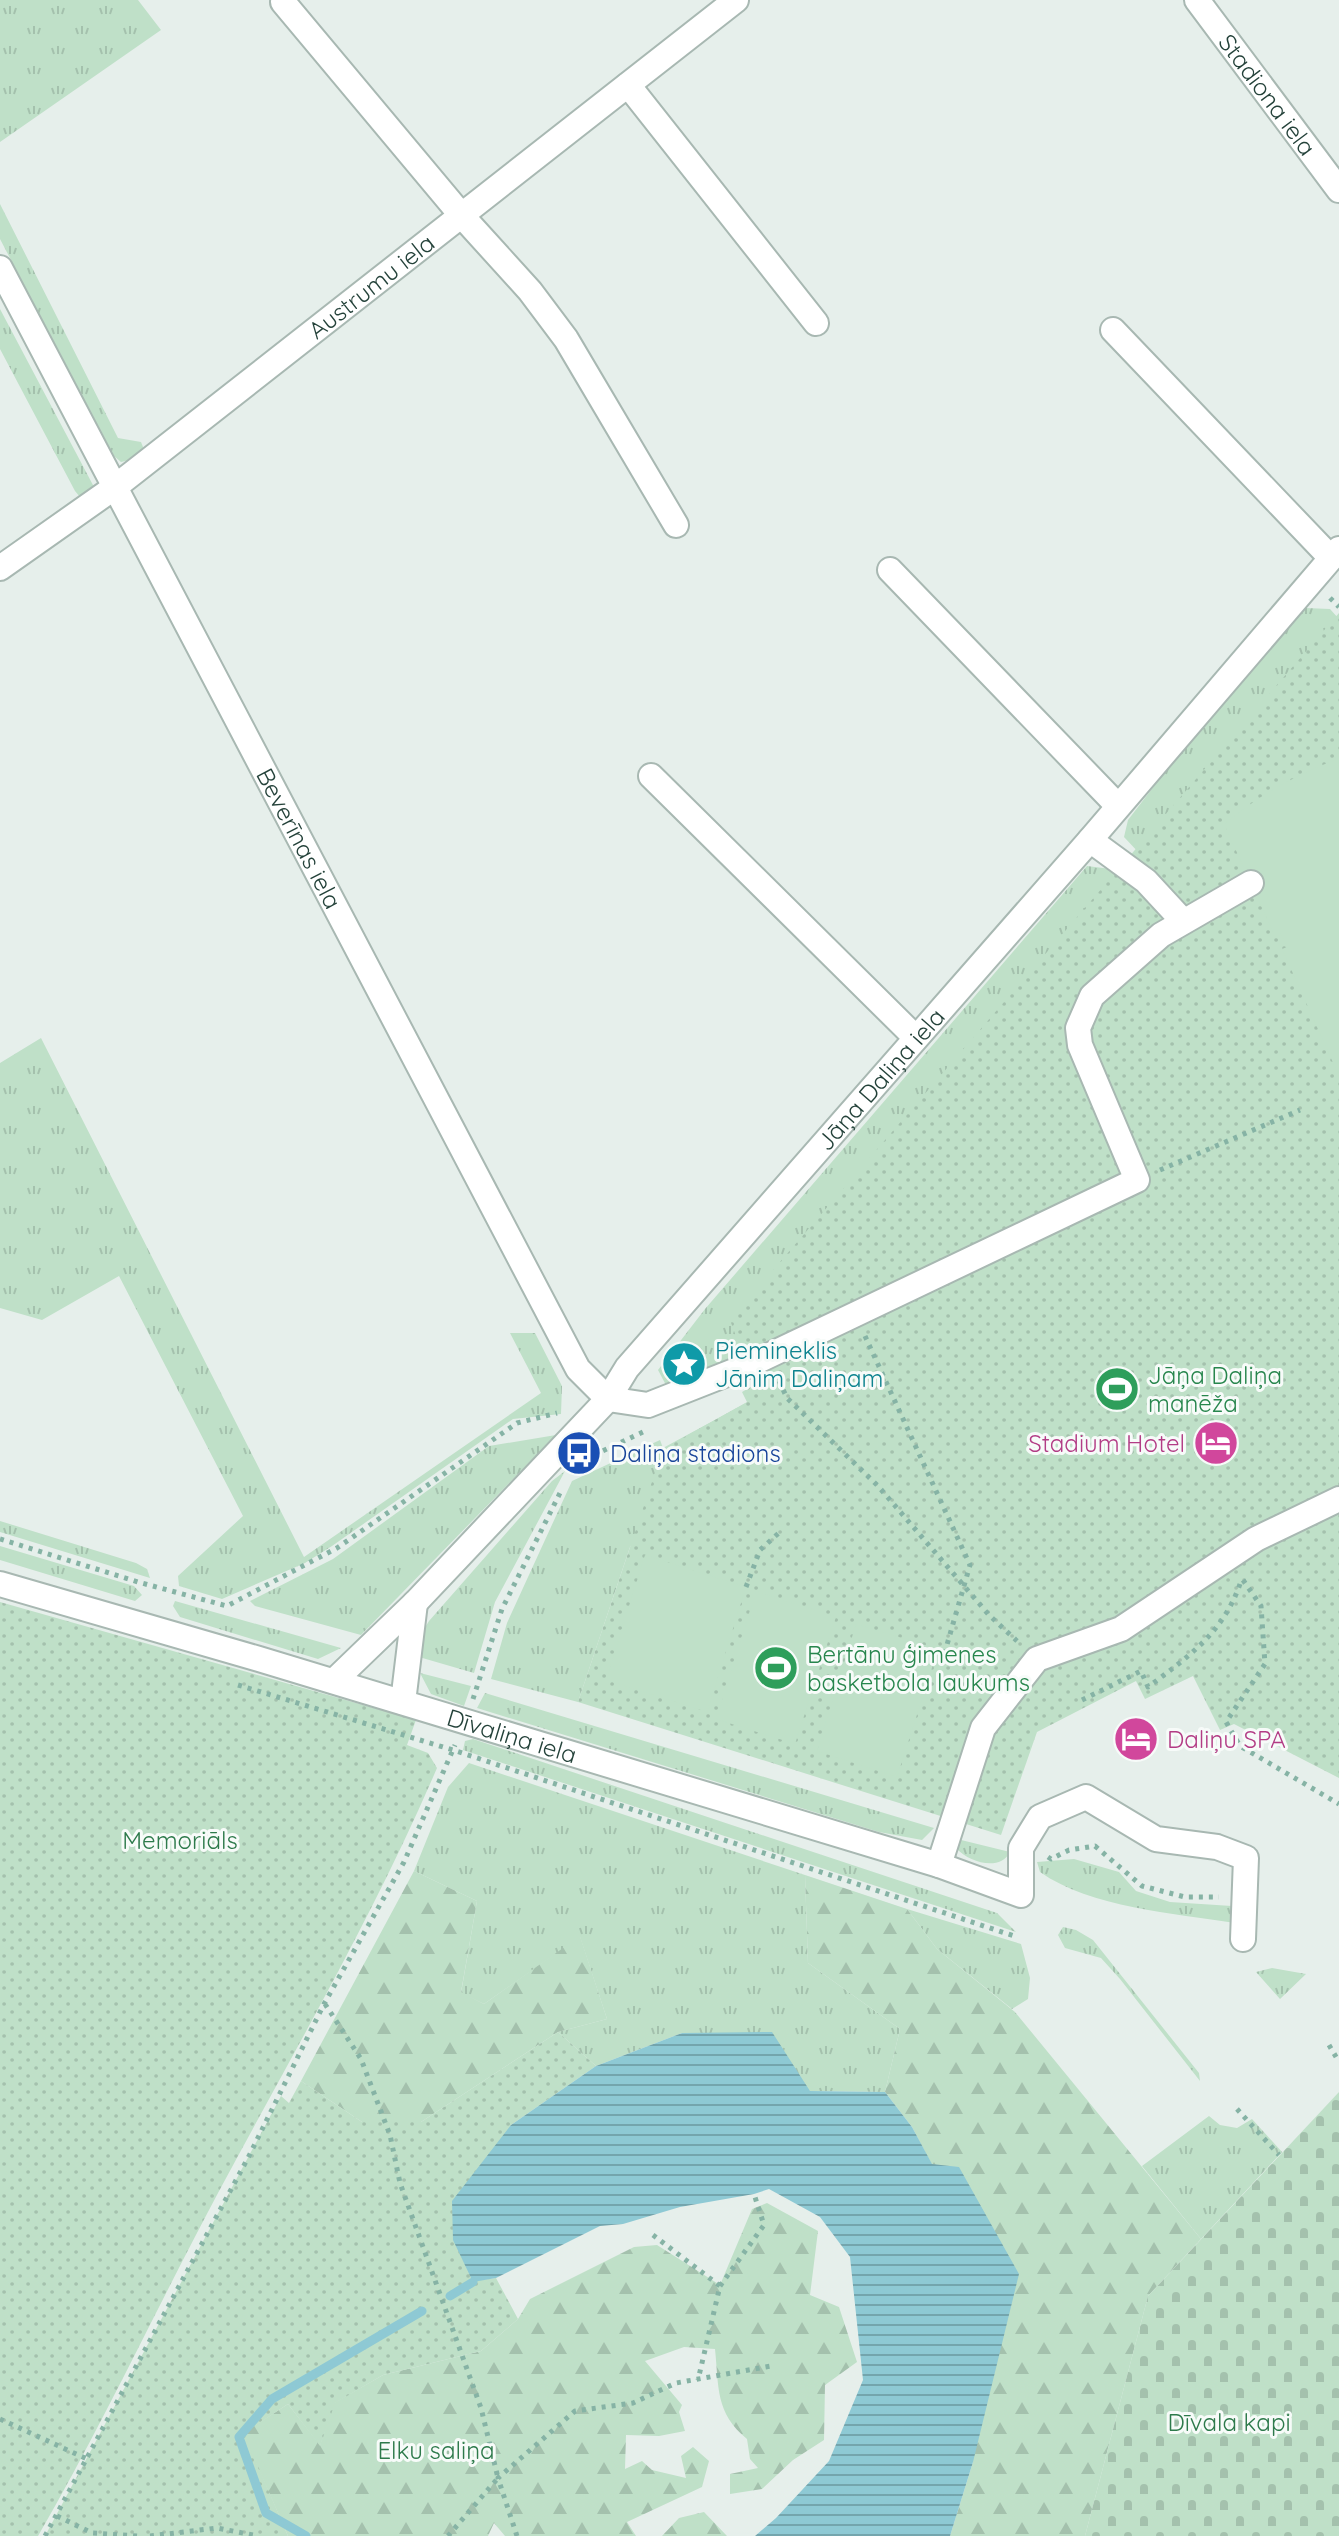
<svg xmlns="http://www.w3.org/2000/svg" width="1339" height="2536" viewBox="0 0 1339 2536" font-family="Quicksand,sans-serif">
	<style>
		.grass { fill: url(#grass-tufts) }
		.forest { fill: url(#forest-firs) }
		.cemetery { fill: url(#cemetery-stones) }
		.park { fill: url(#park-dots) }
		.pitch { fill: #bfe0c8 }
		.water { fill: url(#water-rules) }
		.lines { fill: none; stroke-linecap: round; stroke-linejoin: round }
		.stream { stroke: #8ec9d4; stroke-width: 9 }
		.minor-casing { stroke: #a8b8b2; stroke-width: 28 }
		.path { stroke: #86b3a5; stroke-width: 5; stroke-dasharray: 4 6; stroke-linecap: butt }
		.minor { stroke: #fff; stroke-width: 24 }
		.labels { text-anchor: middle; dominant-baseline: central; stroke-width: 6; stroke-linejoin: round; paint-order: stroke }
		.street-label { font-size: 24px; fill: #24423a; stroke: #f7fbf9 }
		.culture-label { font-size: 24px; fill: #0d838f; stroke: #f7fbf9; text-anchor: start }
		.leisure-label { font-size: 24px; fill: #27864d; stroke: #f7fbf9; text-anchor: start }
		.hotel-label { font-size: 24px; fill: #b23c85; stroke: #f7fbf9; text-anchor: end }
		.transit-label { font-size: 24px; fill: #164399; stroke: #f7fbf9; text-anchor: start }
		.park-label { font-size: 24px; fill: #2d7a4b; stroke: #f7fbf9 }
	</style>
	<defs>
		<pattern id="grass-tufts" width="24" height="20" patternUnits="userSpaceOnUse" patternTransform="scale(2)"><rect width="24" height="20" fill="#bfe0c8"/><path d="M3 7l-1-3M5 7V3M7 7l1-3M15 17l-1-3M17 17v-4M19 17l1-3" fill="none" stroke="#a4c1ad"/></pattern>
		<pattern id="forest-firs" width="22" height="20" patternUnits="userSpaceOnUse" patternTransform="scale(2)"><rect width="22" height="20" fill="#bfe0c8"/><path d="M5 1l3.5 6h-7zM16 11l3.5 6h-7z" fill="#a4c1ad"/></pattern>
		<pattern id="cemetery-stones" width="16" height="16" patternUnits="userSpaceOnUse" patternTransform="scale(2)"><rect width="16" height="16" fill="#bfe0c8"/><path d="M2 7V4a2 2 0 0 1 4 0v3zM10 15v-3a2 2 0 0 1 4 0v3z" fill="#a4c1ad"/></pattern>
		<pattern id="park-dots" width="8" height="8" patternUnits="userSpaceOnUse" patternTransform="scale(2)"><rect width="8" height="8" fill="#bfe0c8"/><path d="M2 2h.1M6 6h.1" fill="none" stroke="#a4c1ad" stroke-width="1.8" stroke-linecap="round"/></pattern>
		<pattern id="water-rules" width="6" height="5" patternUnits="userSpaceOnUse" patternTransform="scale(2)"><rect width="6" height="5" fill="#8ec9d4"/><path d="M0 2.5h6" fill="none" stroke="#74a5ad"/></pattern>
	</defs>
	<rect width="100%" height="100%" fill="#e6efeb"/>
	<!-- grass -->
	<path class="grass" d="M0,0h138l23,30 -161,112z
		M0,204l118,234 23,4 4,10 -11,7 -13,3 -7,-6 -114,-217z
		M0,309l94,178 -6,7 -8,3 -5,-6 -75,-142z
		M1306,608l24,1 9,10 -199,235 -16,-17 4,-17 43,-56z
		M1087,866l24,3 22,16 -387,464 -31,19 -48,19 -9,-17 47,-61z
		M41,1038l263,519 237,-164 -31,-60h25l27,53 -1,28 -48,5 -181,127 -27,17 -83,36 -43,-13 -1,-10 65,-60 -124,-240 -77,44 -42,-12v-245z
		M748,1402l-118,145 -52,155 -87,-23 16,-56 65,-142 88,-41 3,8z
		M556,1435l-195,200 -106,-29 -5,-5 83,-42 156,-113z
		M565,1471l-70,131 -21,71 -55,-16v-20l10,-16 123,-140z
		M0,1521l136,42 11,6 3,9 -150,-46z
		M0,1546l134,40 8,9 -7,6 -135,-41z
		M175,1601l166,47 -23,11 -138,-42 -7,-11z
		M420,1673l51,13 -7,20 -33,-12z
		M485,1693l449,135 -12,12 -43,-8 -402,-124z
		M473,1739l524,174 19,19 -553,-182 2,-9z
		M469,1763l336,112 3,88 92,66 -15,63 -75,-1 -128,-58 -86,33 -38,-34 49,-13 -27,-82 -96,67 -23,-11 16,-92 -63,-30 34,-84z
		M957,1839l53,13c-10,20 -41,10 -53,-3z
		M1074,1859l45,13 17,19 34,11 62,4 3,17c-61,-10 -144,-15 -195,-51l-3,-10z
		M907,1909l114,35 9,34 -2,21 -16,10 -75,-60z
		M1063,1927l13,3 17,10 106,133 1,8 -80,-102 -19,-21 -36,-10 -7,-13z
		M1272,1968l34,6 -26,25 -24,-27z
		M1209,2116l11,9 17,3 15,-9 30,33 -81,87 -59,-73z"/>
	<!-- forest -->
	<path class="forest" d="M414,1871l63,30 -16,91 23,12 96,-68 27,83 -49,13 -137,90h-59l-61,-41z
		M805,1875l102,34 30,40 78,63 186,227 -53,57 -63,240h-135l23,-74 -41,-297 -20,-38 -27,-35 15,-63 -92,-66z
		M767,2203l51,28 -8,64 29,12 18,55 -32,23 -1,55 -31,20 -31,29 -32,5v-20l28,-6 -8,-9 -3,-20c-32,-26 -28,-52 -32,-90l-31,-2 -39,14 37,44 -3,7 6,19 -26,5 -33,-1 -1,34 17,-8 10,9 34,8 -5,-22 12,-9 16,14 -7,26 -75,35 9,14h-131l-11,-13 -6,13h-200l-45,-103 45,-29 32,41 14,-42 49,-28 98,-24 37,-32 12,-20 104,-52 23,-2 63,40 32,-76z
		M704,2512l23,24h-65l17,-18z"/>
	<!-- cemetery -->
	<path class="cemetery" d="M1339,2092v444h-254l63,-240z"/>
	<!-- park -->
	<path class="park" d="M1339,613v1165l-105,-54 -14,6 -27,-54 -48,23 -9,-18 -99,51 -36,103 -423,-133 85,-253 84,-47 -5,-10 12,-7 -24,-65z
		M0,1602l416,118 -9,25 21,8 9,15c-63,147 -144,285 -219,425 -61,114 -115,231 -180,343h-38z
		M558,2032l38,34 -85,59 -38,156 23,-3 22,41 -37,32 -98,24 -48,28 -15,43 -32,-42 -44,29 44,103h-243l236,-440 8,7 12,-22 61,41h59z"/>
	<!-- pitch -->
	<path class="pitch" d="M1339,749v327l-57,-127 5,-2 -8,-17 -6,2 -49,-108c35,-28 69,-48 111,-64z
		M645,1555l101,32 -39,125 -101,-32z
		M756,1591l80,26 -41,127 -79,-25z
		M856,1624l82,25 -41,128 -80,-26z"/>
	<!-- water -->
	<path class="water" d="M772,2032l38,59 75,1 27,35 20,37 27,3 60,107 -46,188 -23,74h-195l21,-18 53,-57 34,-81 -13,-123 -30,-40 -51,-28 -15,5 -74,13 -57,17 -23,2 -104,52 -23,4 -20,-42 -1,-39 59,-76 85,-59 86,-33z"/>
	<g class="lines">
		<!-- stream -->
		<path class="stream" d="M450,2296l23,-14
			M306,2536l-40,-23 -27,-76 33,-38 150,-88"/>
		<!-- minor casing -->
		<g class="minor-casing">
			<g id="minor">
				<path id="s1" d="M1197,0l142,190"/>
				<path d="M283,2l179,214 68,75 36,48 110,186"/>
				<path d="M628,85l188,238"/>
				<path id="s2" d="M0,268l578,1101 30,30"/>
				<path d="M1113,330l218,228"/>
				<path id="s3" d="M0,568l115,-81 621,-487"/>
				<path d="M890,570l227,235"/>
				<path d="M651,776l264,261"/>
				<path d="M1090,840l56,41 37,40"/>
				<path d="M608,1399l40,6 99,-39 390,-186 -57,-135 -2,-17 14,-32 69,-61 90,-52"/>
				<path id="s4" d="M0,1584l259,75 680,206 82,30v-47l19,-31 46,-20 70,42 61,8 29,11 -3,81"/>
				<path id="s5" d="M334,1681l81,-78 193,-204 19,-31 463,-528 249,-291"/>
				<path d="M403,1702l12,-99"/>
				<path d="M939,1865l44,-137 54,-69 84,-30 135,-90 83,-40"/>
			</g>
		</g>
		<!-- path -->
		<path class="path" d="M1330,598l9,9
			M1160,1170l140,-60
			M865,1336l105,229 -28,97
			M779,1381l8,17 91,88 111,129 28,26
			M594,1455l49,-23
			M0,1539l138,43 89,24 110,-58 180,-125 40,-10
			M1243,1580l18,26 4,58 -39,58 14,24 99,58
			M746,1587l14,-37 22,-20
			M238,1685l215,65 564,187
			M473,1699l29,-90 59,-118
			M1082,1700l59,-29 7,16c40,-30 75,-54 92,-103
			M1048,1857l3,2 18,-9 26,-4 47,40 43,11h34
			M325,2004l36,55 29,76 10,48 81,225 17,70 -50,58
			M1329,2045l10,17
			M1237,2109l42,46
			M653,2235l67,51 -22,94
			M720,2286l44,-61 -10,-31
			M0,2419l87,40
			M57,2516l35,17 46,3
			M45,2536l204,-380 75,-152 80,-142 51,-117
			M150,2536l67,-8 41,8
			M517,2536l-19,-58 77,-67 58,-8 43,-20 95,-17"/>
		<!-- minor -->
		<use href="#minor" class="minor"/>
	</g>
	<!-- icons -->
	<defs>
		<g id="sight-disc" transform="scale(2.3)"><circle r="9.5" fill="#0f9aa8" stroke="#f7fbf9"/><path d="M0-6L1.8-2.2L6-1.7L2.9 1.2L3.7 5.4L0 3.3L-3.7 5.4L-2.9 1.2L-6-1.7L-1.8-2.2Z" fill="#fff"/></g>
		<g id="stadium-disc" transform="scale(2.3)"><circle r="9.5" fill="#2e9e5b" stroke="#f7fbf9"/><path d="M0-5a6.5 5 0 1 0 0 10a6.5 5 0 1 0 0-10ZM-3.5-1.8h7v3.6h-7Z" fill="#fff"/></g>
		<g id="hotel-disc" transform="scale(2.3)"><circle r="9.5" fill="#d1479c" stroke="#f7fbf9"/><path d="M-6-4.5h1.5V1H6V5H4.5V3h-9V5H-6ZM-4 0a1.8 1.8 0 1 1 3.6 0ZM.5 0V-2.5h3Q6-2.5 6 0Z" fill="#fff"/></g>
		<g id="bus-disc" transform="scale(2.3)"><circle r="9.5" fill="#1a4fb4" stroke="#f7fbf9"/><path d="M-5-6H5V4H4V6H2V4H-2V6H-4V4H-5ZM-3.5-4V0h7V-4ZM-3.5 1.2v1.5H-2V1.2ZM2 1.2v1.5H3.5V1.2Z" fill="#fff"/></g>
	</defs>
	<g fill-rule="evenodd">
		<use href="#sight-disc" x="684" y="1364"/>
		<use href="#stadium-disc" x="1117" y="1389"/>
		<use href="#hotel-disc" x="1216" y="1443"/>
		<use href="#bus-disc" x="579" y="1453"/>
		<use href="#stadium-disc" x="776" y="1668"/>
		<use href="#hotel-disc" x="1136" y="1739"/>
	</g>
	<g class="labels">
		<!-- street labels -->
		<g class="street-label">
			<text stroke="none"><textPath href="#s1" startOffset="118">Stadiona iela</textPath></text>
			<text stroke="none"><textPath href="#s3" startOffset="466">Austrumu iela</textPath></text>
			<text stroke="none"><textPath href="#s2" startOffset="644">Beverīnas iela</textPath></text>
			<text stroke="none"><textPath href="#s5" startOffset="814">Jāņa Daliņa iela</textPath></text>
			<text stroke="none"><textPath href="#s4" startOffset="534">Dīvaliņa iela</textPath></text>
		</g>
		<!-- culture labels -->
		<g class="culture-label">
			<text x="715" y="1350">Piemineklis<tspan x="715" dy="28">Jānim Daliņam</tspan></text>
		</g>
		<!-- leisure labels -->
		<g class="leisure-label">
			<text x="1148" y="1375">Jāņa Daliņa<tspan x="1148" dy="28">manēža</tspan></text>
			<text x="807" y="1654">Bertānu ģimenes<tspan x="807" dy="28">basketbola laukums</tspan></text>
		</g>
		<!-- hotel labels -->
		<g class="hotel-label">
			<text x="1185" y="1443">Stadium Hotel</text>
			<text x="1167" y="1739" text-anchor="start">Daliņu SPA</text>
		</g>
		<!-- transit labels -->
		<g class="transit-label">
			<text x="610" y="1453">Daliņa stadions</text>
		</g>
		<!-- park labels -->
		<g class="park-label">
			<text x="180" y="1840">Memoriāls</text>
			<text x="1229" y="2422">Dīvala kapi</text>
			<text x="436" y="2450">Elku saliņa</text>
		</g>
	</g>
</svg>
